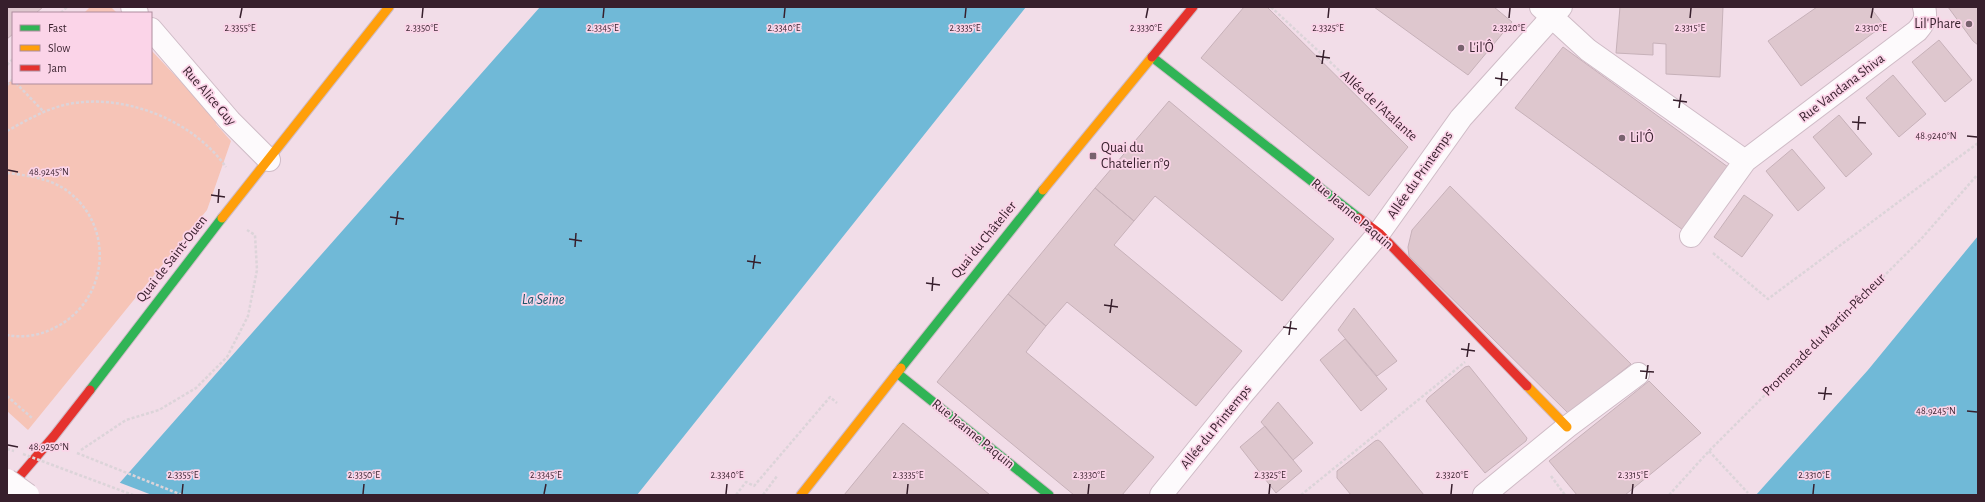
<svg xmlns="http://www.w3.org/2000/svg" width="1985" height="502" viewBox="0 0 1985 502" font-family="'Alegreya Sans',sans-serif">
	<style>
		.green { fill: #f6c4b7 }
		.water { fill: #70b9d7 }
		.pier { fill: #f2dde8 }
		.building { fill: #dec7ce; stroke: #c7b1b9 }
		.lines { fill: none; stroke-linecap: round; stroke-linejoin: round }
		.street-casing { stroke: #cfbbc6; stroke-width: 24 }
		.fast-casing { stroke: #cfbbc6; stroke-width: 11 }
		.slow-casing { stroke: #cfbbc6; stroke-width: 11 }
		.jam-casing { stroke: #cfbbc6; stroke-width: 11 }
		.path { stroke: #dcd4d9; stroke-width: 2.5; stroke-dasharray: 3 2; stroke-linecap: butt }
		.street { stroke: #fdfafc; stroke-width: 22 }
		.fast { stroke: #30b455; stroke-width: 9 }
		.slow { stroke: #ff9f0a; stroke-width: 9 }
		.jam { stroke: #e5322d; stroke-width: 9 }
		.street-bridge-casing { stroke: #cfbbc6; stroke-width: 24; stroke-linecap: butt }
		.path-bridge { stroke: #dcd4d9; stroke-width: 2.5; stroke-dasharray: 3 2; stroke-linecap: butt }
		.street-bridge { stroke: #fdfafc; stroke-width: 22 }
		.ticks { fill: none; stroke: #371f2c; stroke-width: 1.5 }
		.poi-dot { fill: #78626e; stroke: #fbd4e8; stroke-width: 1.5 }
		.labels { text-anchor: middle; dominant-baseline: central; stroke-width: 3.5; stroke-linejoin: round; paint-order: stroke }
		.poi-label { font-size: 14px; fill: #371f2c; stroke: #fbd4e8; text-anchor: start }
		.street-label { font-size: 14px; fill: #371f2c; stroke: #fbd4e8 }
		.water-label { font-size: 15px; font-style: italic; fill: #1b566b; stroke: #fbd4e8 }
		.ticks-label { font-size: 10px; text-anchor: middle; fill: #371f2c; stroke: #fbd4e8; stroke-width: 3.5; stroke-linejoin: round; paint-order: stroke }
	</style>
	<rect width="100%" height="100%" fill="#f2dde8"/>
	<!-- green -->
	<path class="green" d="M90,7h21l6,6h-33z
		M151,50l67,71 -2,3 15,17 -24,69 -179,220 -21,-19v-327l6,-5v4h138z"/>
	<!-- water -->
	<path class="water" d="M540,7h486l-389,488h-528z
		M1978,236v259h-222l112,-125z"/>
	<!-- pier -->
	<path class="pier" d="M118,482l34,13h-45z"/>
	<!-- building -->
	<path class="building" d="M7,7h36l-7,6h-23v21l-6,5z
		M1244,7h23l141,140 -39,49 -168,-138z
		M1374,7h120l18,15 -44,53z
		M1620,7h103l-3,70 -54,-3v-30l-13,-1v12l-37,-2z
		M1817,7h53l14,18 -83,61 -33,-45z
		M1948,7h30v38l-5,-4z
		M1939,40l33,40 -27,22 -33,-40z
		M1563,47l165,120 -45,63 -168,-122z
		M1893,75l33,39 -27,23 -33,-39z
		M1169,101l165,138 -52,62 -127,-105 -21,25 -39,-33z
		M1839,115l33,39 -26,23 -33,-40z
		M1792,149l33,39 -27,23 -32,-40z
		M1450,186l181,178 -62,50 -160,-158 -1,-9 4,-17z
		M1095,188l39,33 -20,24 128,106 -46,55 -129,-104 -21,24 -38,-32z
		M1744,195l29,20 -31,42 -28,-20z
		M1008,294l38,32 -20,26 128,105 -32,38h-48l-137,-113z
		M1354,308l43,53 -20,15 -39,-46z
		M1345,339l42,50 -26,22 -41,-51z
		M1469,366l58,72 -1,3 -41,32 -59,-72 2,-3 37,-31z
		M1649,381l52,52 -76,62h-48l-28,-34z
		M1278,402l35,41 -20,17 -32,-38z
		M903,423l87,72h-146z
		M1265,426l37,45 -26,22 -36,-46z
		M1378,440l3,2 43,53h-73l-14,-17v-7l38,-30z"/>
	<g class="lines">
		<!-- street casing -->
		<g class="street-casing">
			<path id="street" d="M132,7l5,6
				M1541,7l47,43 157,111
				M151,29l79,92 39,39
				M1691,236l54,-75 172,-130c7,-8 10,-13 7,-24
				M1161,495l79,-98 139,-164 82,-115 100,-111
				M1484,495l83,-68 71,-53"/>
		</g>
		<!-- fast casing -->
		<g class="fast-casing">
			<path id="fast" d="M1152,57l207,161
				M901,368l142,-178
				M897,373l152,122
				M90,390l132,-172"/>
		</g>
		<!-- slow casing -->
		<g class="slow-casing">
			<path id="slow" d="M1043,190l109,-133
				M222,218l167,-211
				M1527,386l40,41
				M801,495l100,-127"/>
		</g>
		<!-- jam casing -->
		<g class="jam-casing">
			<path id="jam" d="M1152,57l41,-50
				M1359,218l20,15 148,153
				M7,491l47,-55 36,-46"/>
		</g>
		<!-- path -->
		<path class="path" d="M1271,7l115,107 27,22
			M61,13l6,-6
			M7,65l6,-6
			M16,83l27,28
			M7,85l6,-6v-3
			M7,131c22,-12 42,-24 67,-28 56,-8 120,19 152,64
			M7,173c18,2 40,5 56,15 54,35 47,115 -11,141 -14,7 -30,9 -45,6
			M1713,253l55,46 210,-156
			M7,396l25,22
			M81,450l45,-30 33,-10 37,-22 31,-31 21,-41 9,-46 -2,-35 -8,-5
			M1709,451l39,42
			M77,453l105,42
			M1551,476l14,19
			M736,495l10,-13 8,4 76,-89 7,6
			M763,495l14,-19
			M1301,495l164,-133
			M1669,495l40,-44 213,-213 56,-64"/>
		<!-- street -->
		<use href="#street" class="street"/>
		<!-- fast -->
		<use href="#fast" class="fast"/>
		<!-- slow -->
		<use href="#slow" class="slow"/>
		<!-- jam -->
		<use href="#jam" class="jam"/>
		<!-- street-bridge casing -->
		<g class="street-bridge-casing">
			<path id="street-bridge" d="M7,480l21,15"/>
		</g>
		<!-- path-bridge -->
		<path class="path-bridge" d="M7,449l7,2
			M23,454l110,41"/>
		<!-- street-bridge -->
		<use href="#street-bridge" class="street-bridge"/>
	</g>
	<!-- ticks -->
	<path class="ticks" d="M240,18l2,-10M422,18l1,-10M603,18l1,-10M784,18l1,-10M965,18l1,-10M1146,18l2,-10M1328,18l1,-10M1509,18l1,-10M1690,18l1,-10M1871,18l2,-10M1316,56l14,2M1322,64l2,-14M1495,78l13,2M1501,86l1,-14M1673,100l14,2M1679,108l2,-14M1852,122l14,1M1858,130l1,-14M1967,136l10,1M8,170l10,2M211,195l14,2M218,203l1,-14M390,217l14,2M396,225l2,-14M569,239l13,2M575,247l1,-14M747,261l14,2M753,269l2,-14M926,283l14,2M932,291l1,-14M1104,305l14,2M1110,313l2,-14M1283,327l14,2M1289,335l2,-14M1461,349l14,2M1467,357l2,-14M1640,371l14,1M1646,379l2,-14M1818,393l14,1M1824,400l2,-13M1967,411l10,1M8,445l10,2M182,494l1,-10M363,494l1,-10M544,494l2,-10M726,494l1,-10M907,494l1,-10M1088,494l1,-10M1269,494l1,-10M1451,494l1,-10M1632,494l1,-10M1813,494l1,-10"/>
	<!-- markers -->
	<g class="poi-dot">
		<circle cx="1969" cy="24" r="4"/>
		<circle cx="1461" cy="48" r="4"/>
		<circle cx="1622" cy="138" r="4"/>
		<rect x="1089" y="152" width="8" height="8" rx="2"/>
	</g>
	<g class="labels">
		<!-- poi labels -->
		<g class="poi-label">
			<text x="1961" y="24" text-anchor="end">Lil'Phare</text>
			<text x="1469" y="48">L'il'Ô</text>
			<text x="1630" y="138">Lil'Ô</text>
			<text x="1101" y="148">Quai du<tspan x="1101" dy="16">Chatelier n°9</tspan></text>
		</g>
		<!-- street labels -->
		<g class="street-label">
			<text transform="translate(1842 88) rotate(-37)">Rue Vandana Shiva</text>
			<text transform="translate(209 96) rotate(49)">Rue Alice Guy</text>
			<text transform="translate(1379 106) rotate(42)">Allée de l'Atalante</text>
			<text transform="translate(1420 175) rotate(-55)">Allée du Printemps</text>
			<text transform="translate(1352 214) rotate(40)">Rue Jeanne Paquin</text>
			<text transform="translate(984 240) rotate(-51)">Quai du Châtelier</text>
			<text transform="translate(172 259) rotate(-52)">Quai de Saint-Ouen</text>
			<text transform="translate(1824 335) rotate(-45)">Promenade du Martin-Pêcheur</text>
			<text transform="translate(1216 427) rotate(-51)">Allée du Printemps</text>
			<text transform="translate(973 434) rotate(39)">Rue Jeanne Paquin</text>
		</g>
		<!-- water labels -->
		<g class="water-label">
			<text x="543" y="299">La Seine</text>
		</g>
	</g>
	<g class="ticks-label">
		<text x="240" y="31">2.3355°E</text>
		<text x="422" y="31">2.3350°E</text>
		<text x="603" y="31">2.3345°E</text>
		<text x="784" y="31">2.3340°E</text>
		<text x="965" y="31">2.3335°E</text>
		<text x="1146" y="31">2.3330°E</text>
		<text x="1328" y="31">2.3325°E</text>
		<text x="1509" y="31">2.3320°E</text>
		<text x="1690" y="31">2.3315°E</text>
		<text x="1871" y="31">2.3310°E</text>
		<text x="1936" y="139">48.9240°N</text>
		<text x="49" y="175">48.9245°N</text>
		<text x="1936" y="414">48.9245°N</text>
		<text x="49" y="450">48.9250°N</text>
		<text x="183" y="478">2.3355°E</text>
		<text x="364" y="478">2.3350°E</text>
		<text x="546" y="478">2.3345°E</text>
		<text x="727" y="478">2.3340°E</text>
		<text x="908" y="478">2.3335°E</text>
		<text x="1089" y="478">2.3330°E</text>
		<text x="1270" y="478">2.3325°E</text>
		<text x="1452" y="478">2.3320°E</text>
		<text x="1633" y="478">2.3315°E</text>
		<text x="1814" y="478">2.3310°E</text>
	</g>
	<!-- border -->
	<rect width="1985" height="502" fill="none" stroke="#371f2c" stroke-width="16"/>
	<!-- legend -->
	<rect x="12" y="12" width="140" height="72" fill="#fbd4e8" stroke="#ad8c9d"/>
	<rect x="20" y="25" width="20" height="6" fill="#30b455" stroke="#ad8c9d"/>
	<text x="48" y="32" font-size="12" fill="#371f2c">Fast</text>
	<rect x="20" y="45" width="20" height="6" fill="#ff9f0a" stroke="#ad8c9d"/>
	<text x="48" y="52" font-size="12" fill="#371f2c">Slow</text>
	<rect x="20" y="65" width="20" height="6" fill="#e5322d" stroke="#ad8c9d"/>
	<text x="48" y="72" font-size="12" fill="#371f2c">Jam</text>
</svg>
